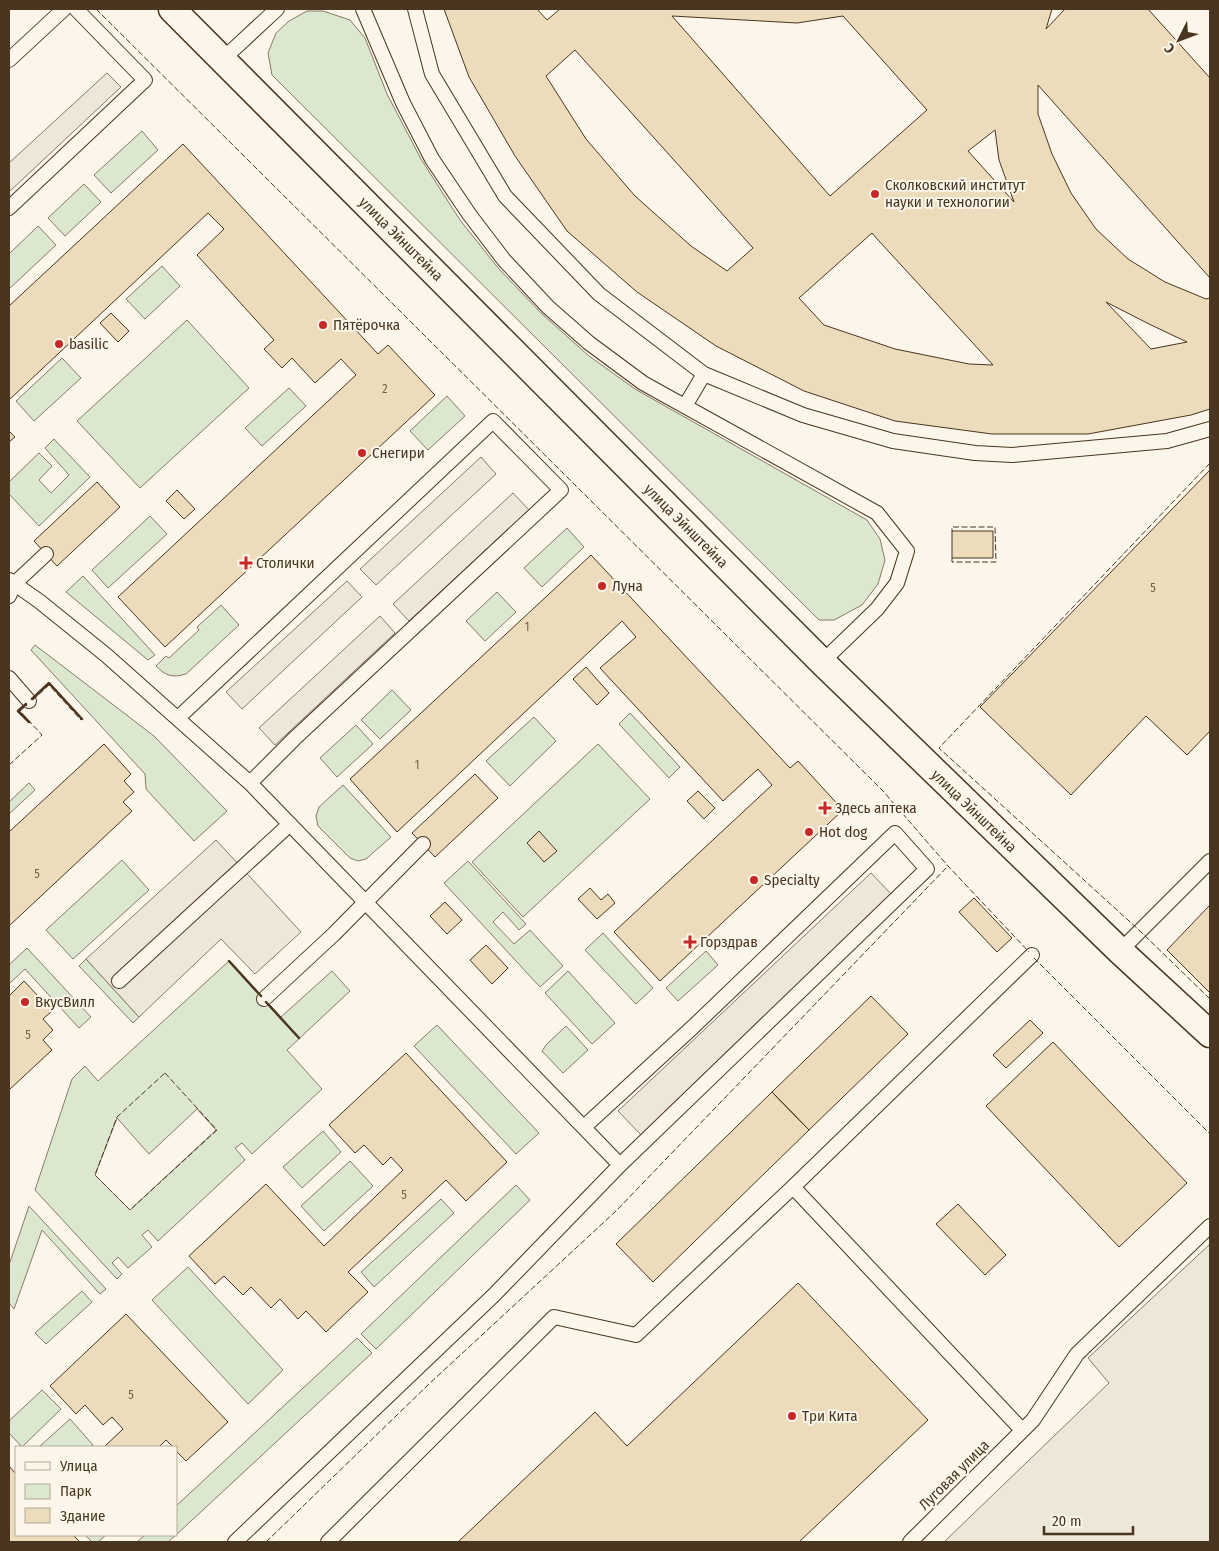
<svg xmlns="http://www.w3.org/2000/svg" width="1219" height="1551" viewBox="0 0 1219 1551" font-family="'Fira Sans Condensed',sans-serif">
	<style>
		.green { fill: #dce7d0; stroke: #887966; fill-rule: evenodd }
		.parking { fill: #ede7d9; stroke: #887966 }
		.building { fill: #ecdcbc; stroke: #4a3520; fill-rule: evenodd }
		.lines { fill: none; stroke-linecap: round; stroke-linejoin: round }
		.lane-casing { stroke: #4a3520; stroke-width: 16 }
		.street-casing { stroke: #4a3520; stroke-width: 29 }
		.lane { stroke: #fbf6e9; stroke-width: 14 }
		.street { stroke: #fbf6e9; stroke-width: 26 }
		.fence { stroke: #4a3520; stroke-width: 1; stroke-dasharray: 6 2.5; stroke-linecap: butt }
		.wall { stroke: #4a3520; stroke-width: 2.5 }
		.poi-dot { fill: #c62828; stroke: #fbf6e9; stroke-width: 2 }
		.labels { text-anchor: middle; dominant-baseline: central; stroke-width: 4; stroke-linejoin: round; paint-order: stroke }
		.number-label { font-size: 12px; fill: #725f47 }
		.poi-label { font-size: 15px; fill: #4a3520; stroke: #fbf6e9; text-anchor: start }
		.street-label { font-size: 15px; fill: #4a3520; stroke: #fbf6e9 }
	</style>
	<rect width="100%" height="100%" fill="#fbf6e9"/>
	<!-- green -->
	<path class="green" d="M307,11h16l27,9 15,18 22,56 34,65 39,61 39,49 42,44 48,43 46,33 232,131 13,19 5,21 -7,24 -16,21 -28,15h-15l-547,-545 -4,-22 8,-20 13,-12z
		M142,131l16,19 -47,43 -17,-18z
		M84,184l17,18 -36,34 -17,-18z
		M38,226l18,19 -47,44v-35z
		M162,266l18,20 -35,33 -19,-20z
		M187,320l62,68 -109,100 -63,-67z
		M62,358l19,20 -47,43 -18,-20z
		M289,388l17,18 -44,40 -17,-18z
		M447,396l18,20 -37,34 -18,-19z
		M54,439l36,38 -51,49 -30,-32v-12l30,-29 13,13 -13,14 12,13 18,-18 -24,-27z
		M150,516l17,18 -59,54 -16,-18z
		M567,528l17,19 -42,40 -18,-19z
		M83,576l72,79 -7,5 -82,-68z
		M497,592l19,20 -31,29 -19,-20z
		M221,605l18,20 -53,49c-14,4 -20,2 -30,-8l10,-10 3,2 30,-28 -2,-3z
		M35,645l119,91 73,75 -33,30 -48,-52 -1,-15 -114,-124z
		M392,690l19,20 -31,29 -19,-19z
		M630,713l50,54 -11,11 -50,-54z
		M534,717l22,24 -46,45 -24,-25z
		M356,725l17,19 -36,33 -17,-19z
		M598,744l52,55 -127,118 -51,-55z
		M29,783l6,7 -26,24v-12z
		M343,785l48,52 -25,22 -8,2 -8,-3 -32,-32 -2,-10 3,-9z
		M122,860l27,30 -76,69 -27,-29z
		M468,861l58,63 -7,6 -16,-18 -10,10 21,22 16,-14 33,36 -23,21 -96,-104z
		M603,933l50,55 -17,16 -51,-54z
		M27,948l64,69 -12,11 -54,-59 -16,15v-19z
		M706,951l12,14 -40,36 -12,-13z
		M86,959l53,58 -6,6 -54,-57z
		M229,961l52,56 51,-46 18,20 -63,59 35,39 -70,65 -10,-11 -7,5 10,12 -87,81 -10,-11 -6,5 10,12 -24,21 -10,-11 -6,6 10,11 -5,5 -82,-89 37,-111 13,-13 13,15zM197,1109l19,21 -86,80 -35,-35 22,-57 32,36z
		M568,971l47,52 -23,21 -47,-51z
		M437,1025l102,108 -23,21 -102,-108z
		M566,1026l22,24 -25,23 -21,-22 4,-6z
		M323,1131l18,21 -39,36 -19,-21z
		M350,1161l23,25 -49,45 -23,-25z
		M516,1185l14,15 -154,149 -15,-15z
		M441,1199l13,14 -80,74 -13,-15z
		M29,1206l77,83 -6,5 -58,-64 -28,79 -5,-6v-38z
		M188,1267l95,103 -35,34 -96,-104z
		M82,1291l10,11 -46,42 -11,-11z
		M357,1338l15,15 -196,182v-29z
		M42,1390l19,19 -39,38 -13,-14v-12z
		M70,1419l23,26 -3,2h-51z
		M85,1535h21l-8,7h-6z
		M145,1535h31l-8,7h-31z"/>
	<!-- parking -->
	<path class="parking" d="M107,73l14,14 -112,105v-29z
		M481,457l15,17 -120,111 -16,-16z
		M513,493l16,17 -120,111 -16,-17z
		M347,581l15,16 -120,112 -16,-17z
		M380,616l15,17 -120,112 -16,-17z
		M216,840l85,92 -46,42 -34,-35 -82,78 -53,-58z
		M871,873l23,24 -253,238 -23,-24z
		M1210,1244v298h-266l165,-159 -21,-25z"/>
	<!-- building -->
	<path class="building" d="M444,9h93l10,11 13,-11h492l-6,20 19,-20h83l62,69v200l-172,-193v29l14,40 19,39 25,36 32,30 37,23 41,17 4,-1v111l-19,6 -103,19h-96l-97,-13 -91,-30 -88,-45 -79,-54 -70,-61 -52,-75 -46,-79zM672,16l125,7 46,-7 84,94 -97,86zM575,50l178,198 -26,23 -36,-25 -56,-50 -49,-57 -40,-63zM995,130l4,30 15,42 -46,-51zM872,233l7,8 114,124 -24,-1 -74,-15 -71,-24 -25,-27zM1106,302l45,23 36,17 -36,7z
		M183,144l195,210 10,-9 47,50 -270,252 -47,-50 238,-222 -15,-16 -26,24 -23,-25 -10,10 -18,-19 10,-9 -77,-85 27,-26 -16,-16 -199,187v-94z
		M111,313l18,18 -11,11 -18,-19z
		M9,431l6,6 -6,5z
		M1210,470v261l-23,24 -41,-39 -75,79 -91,-88z
		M97,482l23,25 -63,59 -23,-25z
		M177,490l18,19 -11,10 -18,-18z
		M952,531h41v27h-41z
		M591,555l199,213 8,-7 45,49 -183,171 -46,-49 158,-147 -14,-16 -35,32 -123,-133 36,-31 -14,-16 -225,211 -47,-53z
		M586,667l23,26 -12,12 -24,-26z
		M104,744l27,30 -7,7 10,11 -11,10 9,9 -123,115v-94z
		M475,774l23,24 -63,59 -23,-24z
		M698,791l17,17 -11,11 -17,-18z
		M539,831l18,20 -13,11 -17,-19z
		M590,888l11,12 7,-6 7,9 -18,16 -19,-20z
		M974,898l38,40 -15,14 -38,-40z
		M445,902l17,18 -15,14 -17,-18z
		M1210,905v88l-43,-43z
		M486,945l22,23 -16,16 -22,-24z
		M24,981l28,30 -9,8 10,11 -10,10 9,10 -43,40v-94z
		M871,996l37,38 -99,96 -37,-38z
		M1030,1020l13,13 -37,35 -13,-13z
		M1053,1042l134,141 -68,64 -133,-141z
		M406,1053l101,109 -41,39 -20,-21 -98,92 20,20 -42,40 -20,-21 -8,8 -18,-20 -9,9 -20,-21 -8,8 -19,-19 -9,8 -26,-28 77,-72 58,62 79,-76 -12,-13 -8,8 -19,-20 -9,8 -26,-28z
		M772,1092l37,38 -156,152 -37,-38z
		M958,1204l48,51 -21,20 -49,-51z
		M798,1283l130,137 -129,122h-341l137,-130 32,34z
		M126,1314l102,108 -42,39 -10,-10v-4h-3l-7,-7 -7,7h-55l19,-18 -11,-12 -9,8 -18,-20 -9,9 -26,-28z
		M9,1466l7,8v61h57l7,7h-71z"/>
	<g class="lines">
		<!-- lane casing -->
		<g class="lane-casing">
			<path id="lane" d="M363,9l40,94 29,56 37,55 35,46 44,47 41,36 54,40 234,130 30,38 -10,32 -20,26 -55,53
				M415,9l17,65 73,122 94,98 105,80 99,41 90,26 82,12 37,2 155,-14 43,-12
				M9,60l55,-51
				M222,60l55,-51
				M9,208l136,-128 -69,-71
				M685,406l19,-32
				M9,580l30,21 67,54 144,128 370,382 307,-296 -32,-36 -201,193 -110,101
				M9,596l5,-12 32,-30
				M9,678l20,23
				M178,718l315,-297 68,69 -266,248 -45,45
				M1120,951l90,-90
				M119,981l171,-157
				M264,999l70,-65 89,-90
				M793,1187l239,-232
				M235,1542l259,-247 126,-130
				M328,1542l226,-225 82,18 157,-148 229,243
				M910,1542l123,-122 44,-66 133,-128"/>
		</g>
		<!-- street casing -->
		<g class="street-casing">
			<path id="street" d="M172,9l650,653 298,289 90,83"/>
		</g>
		<!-- lane -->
		<use href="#lane" class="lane"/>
		<!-- street -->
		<use href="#street" class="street"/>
		<!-- fence -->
		<path class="fence" d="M96,9l787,782 65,75 81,86
			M1210,463l-271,285 201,183 70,68
			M952,558v4h44l-1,-35h-43v4
			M33,700l16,-15 32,35
			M9,765l33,-30 -22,-24 7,-6
			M1034,958l176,176
			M165,1073l52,57 -87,80 -35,-35 22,-58z
			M266,1542l163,-158 187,-173 332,-345"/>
		<!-- wall -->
		<path class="wall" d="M32,699l17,-16 33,36
			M26,704l-8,7 11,11
			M229,961l32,35
			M266,1002l33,36"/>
	</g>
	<!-- markers -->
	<g class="poi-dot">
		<circle cx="875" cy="194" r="5"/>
		<circle cx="323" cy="325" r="5"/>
		<circle cx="59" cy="344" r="5"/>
		<circle cx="362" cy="453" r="5"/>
		<path d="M243.5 555.5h5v5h5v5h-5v5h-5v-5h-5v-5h5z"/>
		<circle cx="602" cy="586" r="5"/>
		<path d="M822.5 800.5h5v5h5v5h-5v5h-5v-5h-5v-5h5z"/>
		<circle cx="809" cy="832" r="5"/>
		<circle cx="754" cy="880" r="5"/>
		<path d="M687.5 934.5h5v5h5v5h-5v5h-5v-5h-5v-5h5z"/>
		<circle cx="25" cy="1002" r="5"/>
		<circle cx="792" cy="1416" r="5"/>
	</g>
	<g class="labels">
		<!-- number labels -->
		<g class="number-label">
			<text x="385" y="389">2</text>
			<text x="1153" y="588">5</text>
			<text x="527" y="627">1</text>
			<text x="417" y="765">1</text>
			<text x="37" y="874">5</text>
			<text x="28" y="1035">5</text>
			<text x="404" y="1195">5</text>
			<text x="131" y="1395">5</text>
		</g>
		<!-- poi labels -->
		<g class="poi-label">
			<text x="885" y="185">Сколковский институт<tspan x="885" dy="17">науки и технологии</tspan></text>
			<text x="333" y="325">Пятёрочка</text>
			<text x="69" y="344">basilic</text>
			<text x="372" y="453">Снегири</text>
			<text x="256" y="563">Столички</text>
			<text x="612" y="586">Луна</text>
			<text x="835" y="808">Здесь аптека</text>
			<text x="819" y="832">Hot dog</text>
			<text x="764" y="880">Specialty</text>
			<text x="700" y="942">Горздрав</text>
			<text x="35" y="1002">ВкусВилл</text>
			<text x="802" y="1416">Три Кита</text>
		</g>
		<!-- street labels -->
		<g class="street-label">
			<text transform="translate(401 239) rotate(45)">улица Эйнштейна</text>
			<text transform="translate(686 526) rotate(45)">улица Эйнштейна</text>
			<text transform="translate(974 811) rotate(44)">улица Эйнштейна</text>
			<text transform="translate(954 1475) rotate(-45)">Луговая улица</text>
		</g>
	</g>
	<!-- border -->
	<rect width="1219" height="1551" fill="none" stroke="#4a3520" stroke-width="20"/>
	<!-- legend -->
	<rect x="15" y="1446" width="162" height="90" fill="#fbf6e9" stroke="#b4a999"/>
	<rect x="25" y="1462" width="25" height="8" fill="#fbf6e9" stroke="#b4a999"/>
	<text x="60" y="1471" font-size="15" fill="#4a3520">Улица</text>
	<rect x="25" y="1484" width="25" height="15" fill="#dce7d0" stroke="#b4a999"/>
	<text x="60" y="1496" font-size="15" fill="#4a3520">Парк</text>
	<rect x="25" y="1508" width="25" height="15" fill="#ecdcbc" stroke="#b4a999"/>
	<text x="60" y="1521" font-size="15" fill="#4a3520">Здание</text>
	<!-- north arrow -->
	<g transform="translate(1179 40) rotate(228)" stroke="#fbf6e9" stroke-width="4" paint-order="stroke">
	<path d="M0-4L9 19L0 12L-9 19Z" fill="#4a3520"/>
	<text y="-8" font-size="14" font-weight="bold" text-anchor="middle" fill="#4a3520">С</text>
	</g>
	<!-- scale -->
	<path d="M1044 1526v8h89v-8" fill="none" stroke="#4a3520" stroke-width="2.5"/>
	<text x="1052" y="1526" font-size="15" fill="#4a3520" stroke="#fbf6e9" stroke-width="4" paint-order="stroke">20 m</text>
</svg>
